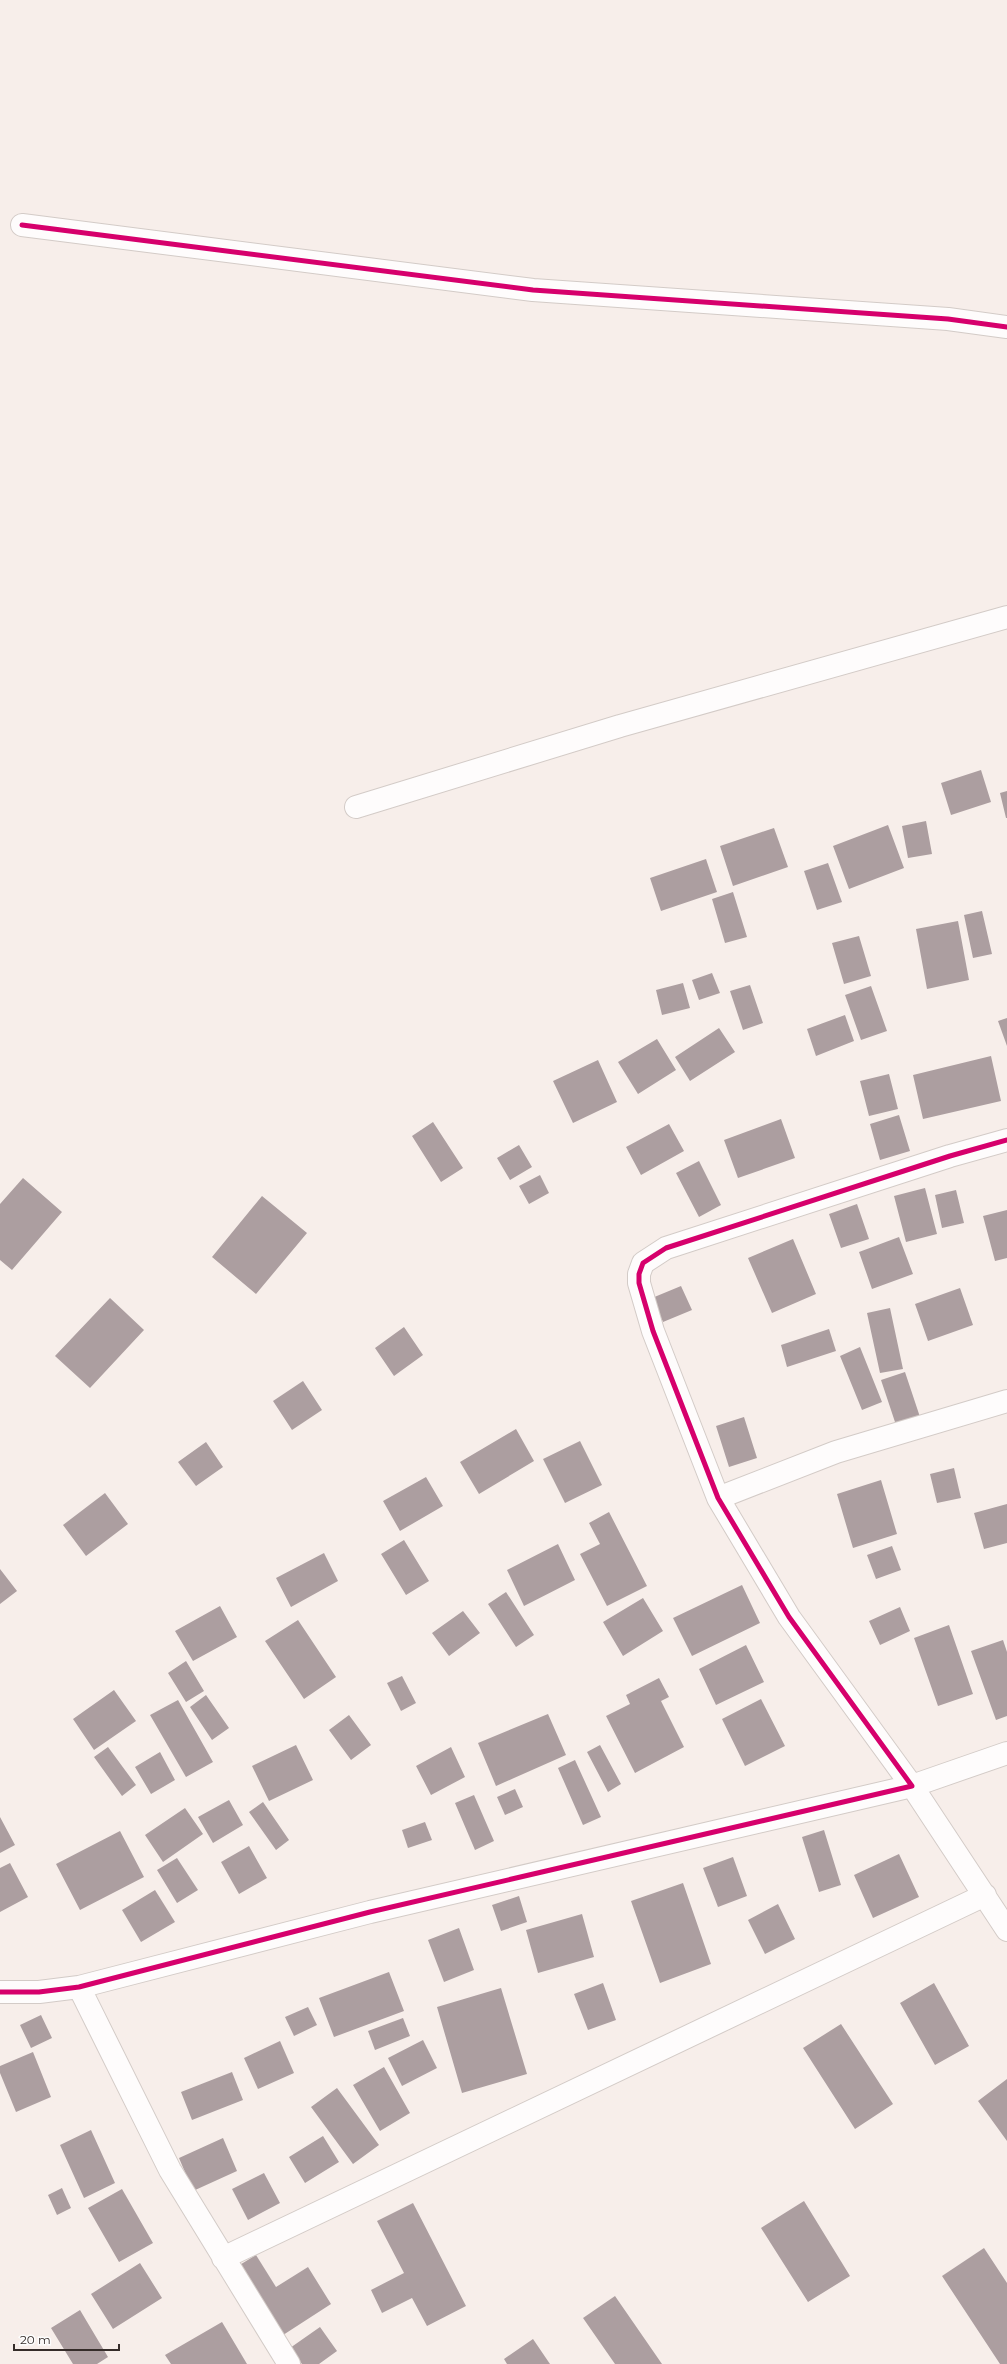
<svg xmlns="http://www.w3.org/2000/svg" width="1007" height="2364" viewBox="0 0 1007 2364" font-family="Montserrat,sans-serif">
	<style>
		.building { fill: #ac9ea0 }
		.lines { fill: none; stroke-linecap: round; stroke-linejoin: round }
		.minor-casing { stroke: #d3cbc7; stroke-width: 24 }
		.minor { stroke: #fefcfc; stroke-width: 22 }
		.cycleway-casing { stroke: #fdfdfd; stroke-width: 8 }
		.cycleway { stroke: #d6006c; stroke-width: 5 }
	</style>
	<rect width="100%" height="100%" fill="#f7eeea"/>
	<!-- building -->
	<path class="building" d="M981,770l10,32 -40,13 -10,-32z
		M1007,791v27h-1l-6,-25z
		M926,821l6,33 -24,4 -6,-32z
		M888,825l16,43 -55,21 -16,-43z
		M774,828l14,39 -55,19 -13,-40z
		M706,859l11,33 -56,19 -11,-33z
		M828,863l14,39 -25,8 -13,-39z
		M733,892l14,45 -22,6 -13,-44z
		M982,911l10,43 -19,4 -9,-43z
		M958,921l11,59 -42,9 -11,-60z
		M859,936l12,40 -27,8 -12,-41z
		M712,973l8,20 -21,7 -7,-20z
		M683,983l7,25 -28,7 -6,-25z
		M750,985l13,38 -20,7 -13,-39z
		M871,986l16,45 -26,9 -16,-45z
		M845,1015l9,26 -38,15 -9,-27z
		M1007,1018v28l-9,-25z
		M719,1028l16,24 -45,29 -15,-24z
		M657,1039l19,31 -38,24 -20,-32z
		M991,1056l10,45 -78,18 -10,-44z
		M598,1060l19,42 -44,21 -20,-42z
		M889,1074l9,35 -29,7 -9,-35z
		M899,1115l11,36 -30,9 -10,-36z
		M781,1119l14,39 -57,20 -14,-38z
		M433,1122l30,46 -22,14 -29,-46z
		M669,1124l15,27 -43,24 -15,-28z
		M519,1145l13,22 -22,13 -13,-22z
		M699,1161l22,44 -22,12 -23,-44z
		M540,1175l9,18 -20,11 -10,-18z
		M23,1178l39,34 -50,58 -12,-10v-56z
		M925,1188l12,46 -31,8 -12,-46z
		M956,1190l8,33 -22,5 -7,-33z
		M262,1196l45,37 -51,61 -44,-37z
		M857,1204l12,35 -28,9 -12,-34z
		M1007,1210v48l-12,3 -12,-45z
		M899,1237l14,37 -41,15 -13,-37z
		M793,1239l23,55 -44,19 -24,-55z
		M681,1286l11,24 -29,12 -11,-24z
		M960,1288l13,37 -45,16 -13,-37z
		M110,1298l34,32 -54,58 -35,-32z
		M890,1308l13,61 -23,4 -13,-60z
		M404,1327l19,28 -29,21 -19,-28z
		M829,1329l7,22 -49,16 -6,-22z
		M860,1347l22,55 -20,8 -22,-54z
		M905,1372l15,45 -24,8 -15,-45z
		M303,1381l19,29 -30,20 -19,-29z
		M744,1417l13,41 -28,9 -13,-41z
		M516,1429l18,32 -55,33 -19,-32z
		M580,1441l22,44 -37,18 -22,-44z
		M206,1442l17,25 -27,19 -18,-24z
		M954,1468l7,30 -24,5 -7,-29z
		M426,1477l17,29 -43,25 -17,-30z
		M881,1480l16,54 -44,14 -16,-54z
		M105,1493l23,31 -42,32 -23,-31z
		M1007,1504v39l-23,6 -10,-36z
		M609,1512l38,74 -40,20 -27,-52 20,-10 -11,-21z
		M404,1540l25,41 -23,14 -25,-41z
		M558,1544l17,36 -51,26 -17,-36z
		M892,1546l9,24 -25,9 -9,-24z
		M324,1553l14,28 -47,26 -15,-29z
		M0,1569l17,22 -17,13z
		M742,1585l18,38 -68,33 -19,-38z
		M506,1592l28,43 -18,12 -28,-43z
		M643,1598l20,33 -40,25 -20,-34z
		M220,1606l17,31 -44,24 -18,-30z
		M900,1607l10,24 -30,14 -11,-24z
		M463,1611l17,22 -31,23 -17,-23z
		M298,1620l38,57 -32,22 -39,-58z
		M949,1625l24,69 -35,12 -24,-68z
		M1003,1640l4,12v64l-11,4 -25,-69z
		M746,1645l18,37 -48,23 -17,-36z
		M186,1661l18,30 -18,11 -18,-29z
		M402,1676l14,27 -15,8 -14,-28z
		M659,1678l10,19 -8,4 23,46 -49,26 -29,-57 24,-12 -4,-9z
		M114,1690l22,31 -42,29 -21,-31z
		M206,1695l23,33 -17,12 -22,-33z
		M761,1699l24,47 -40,20 -23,-47z
		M178,1700l35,62 -27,15 -36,-62z
		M548,1714l18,41 -70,31 -18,-43z
		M349,1715l22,30 -20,15 -22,-30z
		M296,1745l17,35 -44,21 -17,-35z
		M600,1745l21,39 -13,8 -21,-40z
		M108,1747l28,38 -14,11 -28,-39z
		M451,1747l14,30 -34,18 -15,-29z
		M160,1752l15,28 -24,14 -16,-27z
		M575,1760l26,57 -18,8 -25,-57z
		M515,1789l8,18 -18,8 -8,-18z
		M474,1795l20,46 -19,9 -20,-47z
		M229,1800l14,25 -30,18 -15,-26z
		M263,1802l26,38 -13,10 -27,-38z
		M185,1808l18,26 -40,28 -18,-27z
		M0,1817l15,28 -15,8z
		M425,1822l7,18 -24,8 -6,-18z
		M824,1830l17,55 -22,7 -17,-55z
		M120,1831l24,46 -64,33 -24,-46z
		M249,1846l18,32 -28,16 -18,-32z
		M899,1854l20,43 -46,21 -19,-43z
		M733,1857l14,39 -29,11 -15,-39z
		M177,1858l21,32 -21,13 -20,-33z
		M10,1863l18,34 -28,15v-44z
		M683,1883l28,81 -51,19 -29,-82z
		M155,1890l20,32 -34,20 -19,-32z
		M519,1896l8,26 -26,9 -9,-26z
		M778,1904l17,35 -30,15 -17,-34z
		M582,1914l12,43 -56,16 -12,-43z
		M459,1928l15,42 -30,12 -16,-42z
		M389,1972l15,39 -70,26 -15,-39z
		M603,1983l13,37 -28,10 -14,-36z
		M934,1983l35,63 -34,19 -35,-62z
		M501,1988l26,86 -65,19 -25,-86z
		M308,2007l9,18 -23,11 -9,-19z
		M41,2015l11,23 -21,10 -11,-23z
		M403,2018l7,18 -35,14 -7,-19z
		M841,2024l52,80 -38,25 -52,-81z
		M423,2040l14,28 -35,18 -14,-28z
		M280,2041l14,32 -36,16 -14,-31z
		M33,2052l18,45 -35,15 -16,-39v-7z
		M384,2067l26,46 -30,18 -27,-46z
		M232,2072l11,28 -51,20 -11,-28z
		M1007,2079v62l-29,-40z
		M337,2088l42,57 -26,19 -42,-57z
		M91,2130l24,53 -31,15 -24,-53z
		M323,2136l16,26 -34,21 -16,-26z
		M223,2138l14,33 -44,20 -14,-33z
		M264,2173l16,30 -32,17 -16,-31z
		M62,2188l9,20 -14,7 -9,-20z
		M122,2189l31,54 -34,19 -31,-54z
		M804,2201l46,75 -42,26 -47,-74z
		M413,2203l53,103 -39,20 -15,-28 -30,15 -11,-23 33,-17 -27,-52z
		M984,2248l23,35v81h-7l-58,-88z
		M256,2255l20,32 32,-20 23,37 -51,33 -42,-71z
		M140,2263l22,35 -49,31 -22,-35z
		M615,2296l47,68h-47l-32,-46z
		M80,2310l28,47 -11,7h-24l-22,-36z
		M222,2322l25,42h-76l-6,-9z
		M320,2327l17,24 -18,13h-17l-12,-16z
		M533,2339l17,25h-43l-3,-5z"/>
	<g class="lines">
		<!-- minor casing -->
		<g class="minor-casing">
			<path id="minor" d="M22,225l511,65 415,29 59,8
				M356,807l264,-81 387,-109
				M718,1498l118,-46 171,-51
				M1007,1753l-95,33 95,144
				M79,1987l91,183 119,194
				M0,1992h39l40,-5 291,-75 542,-126 -123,-169 -71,-119 -65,-167 -14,-48v-9l4,-11 23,-15 284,-92 57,-16
				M223,2258l762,-363"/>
		</g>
		<!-- minor -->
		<use href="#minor" class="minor"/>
		<!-- cycleway casing -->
		<g class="cycleway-casing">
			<path id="cycleway" d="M22,225l511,65 415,29 59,8
				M0,1992h39l40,-5 291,-75 542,-126 -123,-169 -71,-119 -65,-167 -14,-48v-9l4,-11 23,-15 284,-92 57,-16"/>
		</g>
		<!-- cycleway -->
		<use href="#cycleway" class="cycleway"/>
	</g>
	<!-- scale -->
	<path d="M14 2344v6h105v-6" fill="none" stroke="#352c29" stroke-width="2"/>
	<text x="20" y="2344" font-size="12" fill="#352c29" stroke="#fdfdfd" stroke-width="3" paint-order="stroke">20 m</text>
</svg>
